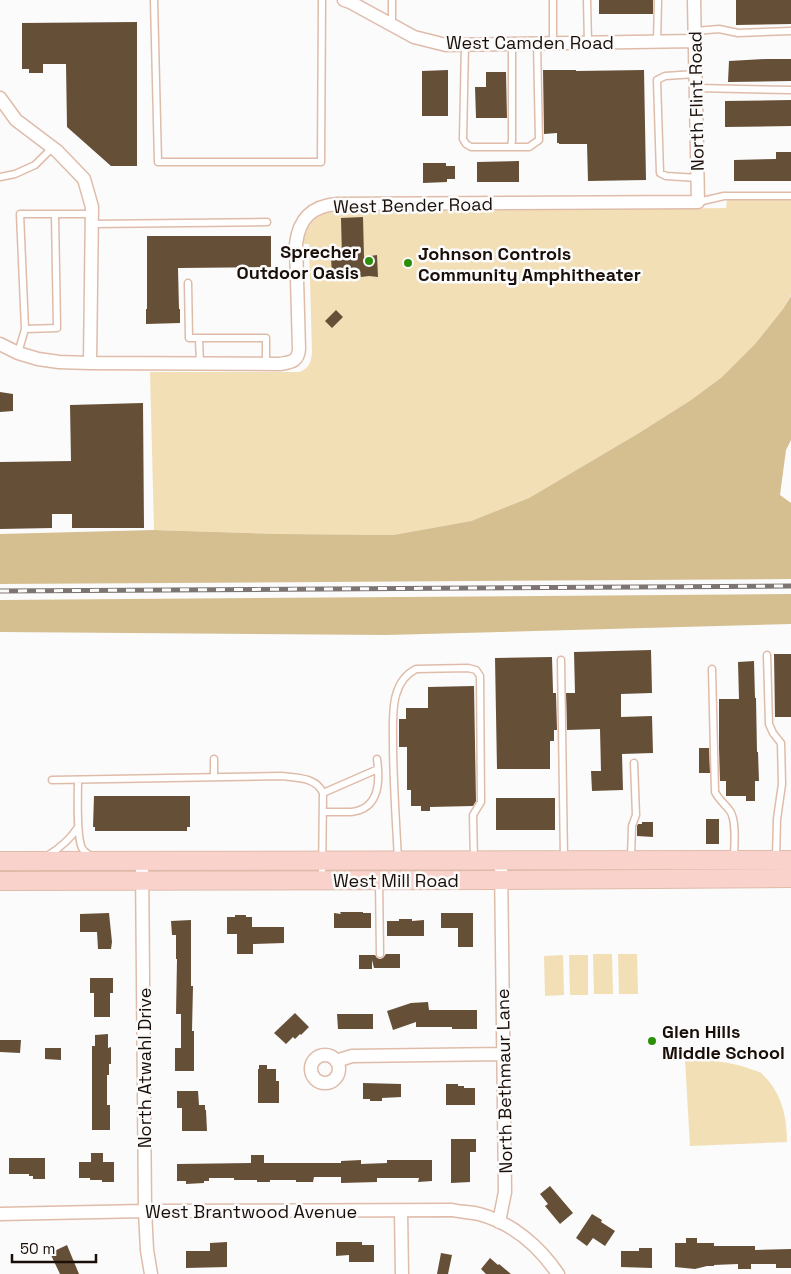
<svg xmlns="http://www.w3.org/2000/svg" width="791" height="1274" viewBox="0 0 791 1274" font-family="'Space Grotesk',sans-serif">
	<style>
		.green { fill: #f2dfb6 }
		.forest { fill: #d5bf90 }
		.building { fill: #664f37 }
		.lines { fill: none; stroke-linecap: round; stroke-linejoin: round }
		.lane-casing { stroke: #dfbcaa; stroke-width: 9 }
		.street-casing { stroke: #dfbcaa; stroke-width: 15 }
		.secondary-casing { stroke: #dfbcaa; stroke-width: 20 }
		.lane { stroke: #fff; stroke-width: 6 }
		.street { stroke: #fff; stroke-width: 12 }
		.secondary { stroke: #f8d2cb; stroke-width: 18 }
		.rail-casing { stroke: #7c7572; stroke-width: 5 }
		.rail { stroke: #fbfbfb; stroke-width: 3; stroke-dasharray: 9; stroke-linecap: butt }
		.poi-dot { fill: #2c8f09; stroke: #fbfbfb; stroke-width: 2 }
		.labels { text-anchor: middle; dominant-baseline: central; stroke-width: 5; stroke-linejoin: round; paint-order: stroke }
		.street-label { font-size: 18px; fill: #1a0e08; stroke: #fbfbfb }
		.poi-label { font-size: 18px; font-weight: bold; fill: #1a0e08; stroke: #fbfbfb; text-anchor: start }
	</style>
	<rect width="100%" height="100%" fill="#fbfbfb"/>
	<!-- green -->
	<path class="green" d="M727,200h64v95l-8,14 -28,35 -33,33 -31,23 -52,33 -110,65 -58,23 -78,14 -113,-1 -126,-4 -4,-158h149c11,-4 12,-10 13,-20l-3,-108h-6c4,-18 10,-29 30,-32l393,-4z
		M593,954h19l1,40h-19z
		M618,954h19l1,40h-19z
		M563,955l1,40 -19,1 -1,-40z
		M569,955h19v40h-18z
		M685,1060c24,0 46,1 68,10 4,1 8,2 10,5 19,18 24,43 24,67l-97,4z"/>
	<!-- forest -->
	<path class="forest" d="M791,296v144l-5,10 -6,45 11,8v76l-791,5v-50l154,-4 126,4 113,1 78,-14 58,-23 110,-65 52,-33 31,-23 33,-33 28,-35z
		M791,594v30l-405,11 -386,-3v-32z"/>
	<!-- building -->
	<path class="building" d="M599,0h54v14h-54z
		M736,0h55v24l-55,1z
		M137,22v144h-26l-44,-39 -1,-63h-23v9h-14v-4h-7v-46z
		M766,59h25v22l-63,1 1,-21z
		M448,70v46h-26v-45z
		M543,70h33v1l68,-1 2,110 -58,1 -1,-37h-28v-1h-2v-10l-13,1z
		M486,72h20l1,46h-31l-1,-31h11z
		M791,100v26l-66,1v-26z
		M776,152h15v29h-57v-21l42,-1z
		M519,161v21h-42v-20z
		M423,163h23v3h9v13h-8v3l-24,1z
		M363,217l1,40 13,-2 1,22 -9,-1 -16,2 -21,-3 -1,-18h11l-1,-39z
		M147,236h124v31l-93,1 1,41h1v14l-34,1v-15h1z
		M336,310l7,7 -11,11 -7,-7z
		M0,392l13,2v17l-13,1z
		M143,403l1,125h-72v-14h-20v14l-52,1v-67l71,-1 -1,-56z
		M651,650l1,43 -31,1v23l31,-1 1,37 -31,1 1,36 -31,1 -1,-20h10l-1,-42 -33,1 -1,-37h9l-1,-41z
		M774,654h17v63h-16z
		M552,657l1,34v2h3l1,37h-3v11h-4v28h-53l-2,-111z
		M754,661l1,37h1l1,54h1l1,29h-4v20h-9v-5h-20v-15h-6l-1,-33v-49h20l-1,-37z
		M474,686l2,115 -3,5 -43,1v4h-9v-5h-10v-16h-4v-43h-8v-28h7v-11h22v-21z
		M699,748h10l1,25h-11z
		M94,796h96v31h-3v4h-92v-4h-2z
		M496,798h59v32h-59z
		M706,819h13v25h-13z
		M642,822h11v15l-16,-1v-10l1,-2h4z
		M340,912h23v1h8v15h-37v-15l7,1z
		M109,913l3,29 -1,7h-13l-1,-17h-17v-18z
		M441,913h32v34h-15v-19h-17z
		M235,915h11v2h6v10h32v16l-31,1v10h-16v-20h-10v-17h8z
		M399,919h13v2l12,-1v16h-37v-15h12z
		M191,920v66h2l-1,45h2v40h-19v-23h6v-34h-5l1,-55h-1v-24h-4l-1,-14z
		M386,954h14v14h-26l-2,-8v9h-13v-14h16l2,3 3,1 3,-1z
		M90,978h23v15h-3v24h-16v-24h-4z
		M428,1002l1,8h48v19h-25v-2h-36v-5l-23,8 -6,-19 24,-8z
		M295,1013l14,14 -8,8 -1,-1 -5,5 -2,-2 -7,7 -12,-11z
		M337,1014h36v15h-35z
		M108,1034v14l3,-1v17h-2v11h-2v30h3v25h-18v-84h3v-11z
		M0,1040h21l-1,13 -20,-1z
		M45,1048h16v12l-16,-1z
		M259,1065h8v4h9v12h3v22h-21v-34h1z
		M363,1083l38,1v13l-19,1v3h-12v-2h-7z
		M446,1084h12v2h6v2h11v17h-29z
		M177,1091h21l1,14h6v5h1l1,21h-25v-23h-5z
		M451,1139h25v13h-6v30l-19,1z
		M91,1153h12v9h11v20h-12v-2h-12v-2h-11v-16h12z
		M251,1155h13v8h77v-2l20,-1v4l26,-1v-3h45v21l-14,1 1,-4h-42v4l-36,1v-6h-27l-1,5h-17v-2h-26v2h-13v-2h-23v-2h-25v3h-5v2l-18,1v-3h-9v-17l74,-1z
		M9,1158h36v21h-12v-3h-4v-2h-20z
		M550,1186l23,27 -13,11 -15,-18 3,-2 -8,-10z
		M592,1214l10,6 -1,2 14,9 -10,15 -12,-8 -6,8 -11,-8z
		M686,1238h11v5h17v3h41v4l36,-1v19h-15v-4h-25v5h-13v-5l-24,1v1h-7l-12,3 -20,-2v-24h11z
		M227,1242v25l-41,1v-17h24v-8z
		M336,1242h26v3h12v17h-25v-7l-13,1z
		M67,1245l12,29h-19l-10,-21z
		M639,1248h13v20l-31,-1v-16h18z
		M441,1253l11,2 -4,19h-11z
		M490,1258l8,7 1,-1 12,10h-25l-5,-5z"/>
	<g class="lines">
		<!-- lane casing -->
		<g class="lane-casing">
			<path id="lane" d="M154,0l4,162h163l1,-162
				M553,0v43
				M587,0l1,42
				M392,24v-24
				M695,31l24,-2 19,4 53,-2
				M657,42l1,-42
				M465,44l-2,95 3,5 5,3h58l10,-7 -2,-97
				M696,74l-31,2 -8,4 3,93 6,3 32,2
				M696,88l95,2
				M511,147l1,-7v-96
				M0,177l15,-3 20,-9 17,-17
				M698,202l26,-6h67
				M92,224l175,-2
				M188,283l1,55h10l1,26
				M25,329l-5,-115h35
				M199,338h67v25
				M18,353l7,-24 32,-1 -2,-114h37
				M767,655l2,69 4,9 8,10 1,41 -5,35 -1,39
				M561,660l3,200
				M712,669l3,123c4,8 10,12 15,19 7,10 4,36 4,49
				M214,759v18
				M52,780l229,-4c16,2 35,1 42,17l-1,86
				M78,780c0,15 -2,56 4,68 2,4 6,6 9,8
				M323,793l55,-24
				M324,812c9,0 18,0 27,0 29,-3 29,-31 26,-53
				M47,856c13,-8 23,-16 31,-29
				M631,858l1,-32 4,-11 -2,-52
				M398,860c-2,-40 -5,-79 -5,-119 0,-13 -1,-33 3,-46 3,-11 10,-21 20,-26l52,-1 8,2 4,6 1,126 -8,13 1,45
				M379,881l1,73"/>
		</g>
		<!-- street casing -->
		<g class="street-casing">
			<path id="street" d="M344,0l6,2 64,35 32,8 249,-4
				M0,98l16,22 41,31 27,28 8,28 -2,156
				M0,344l18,9 20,6 21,3 31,1 190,1c11,-2 18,-2 19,-15l-3,-105c3,-26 16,-38 41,-40l361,-2 -4,-202
				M142,861l3,350 2,39 4,24
				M311 1069a14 14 0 1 1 28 0a14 14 0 1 1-28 0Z
				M336,1061l16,-5 151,-2
				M401,1211l1,63
				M0,1214l145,-3 307,-1c9,2 18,2 27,4 33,9 60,32 79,60
				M499,1222l6,-30 -4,-331"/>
		</g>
		<!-- secondary casing -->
		<g class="secondary-casing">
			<path id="secondary" d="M0,861l791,-1
				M0,881l502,-1 289,-2"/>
		</g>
		<!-- lane -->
		<use href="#lane" class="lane"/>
		<!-- street -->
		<use href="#street" class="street"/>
		<!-- secondary -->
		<use href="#secondary" class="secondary"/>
		<!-- rail casing -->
		<g class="rail-casing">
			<path id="rail" d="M0,591l791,-5"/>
		</g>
		<!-- rail -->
		<use href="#rail" class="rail"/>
	</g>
	<!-- markers -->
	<g class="poi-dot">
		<circle cx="369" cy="261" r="5"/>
		<circle cx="408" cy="263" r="5"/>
		<circle cx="652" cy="1041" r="5"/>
	</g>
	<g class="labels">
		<!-- street labels -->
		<g class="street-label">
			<text x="530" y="42">West Camden Road</text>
			<text transform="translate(696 101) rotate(-91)">North Flint Road</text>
			<text transform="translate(413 205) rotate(-1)">West Bender Road</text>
			<text x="396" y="880">West Mill Road</text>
			<text transform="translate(144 1068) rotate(-90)">North Atwahl Drive</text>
			<text transform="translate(504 1081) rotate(-91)">North Bethmaur Lane</text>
			<text x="251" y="1211">West Brantwood Avenue</text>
		</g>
		<!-- poi labels -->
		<g class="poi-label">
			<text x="359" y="251" text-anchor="end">Sprecher<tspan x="359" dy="21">Outdoor Oasis</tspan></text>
			<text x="418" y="253">Johnson Controls<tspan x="418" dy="21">Community Amphitheater</tspan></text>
			<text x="662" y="1031">Glen Hills<tspan x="662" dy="21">Middle School</tspan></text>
		</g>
	</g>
	<!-- scale -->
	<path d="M12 1254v8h84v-8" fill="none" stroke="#1a0e08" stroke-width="2.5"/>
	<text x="20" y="1254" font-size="15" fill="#1a0e08" stroke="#fbfbfb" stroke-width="4" paint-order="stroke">50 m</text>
</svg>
